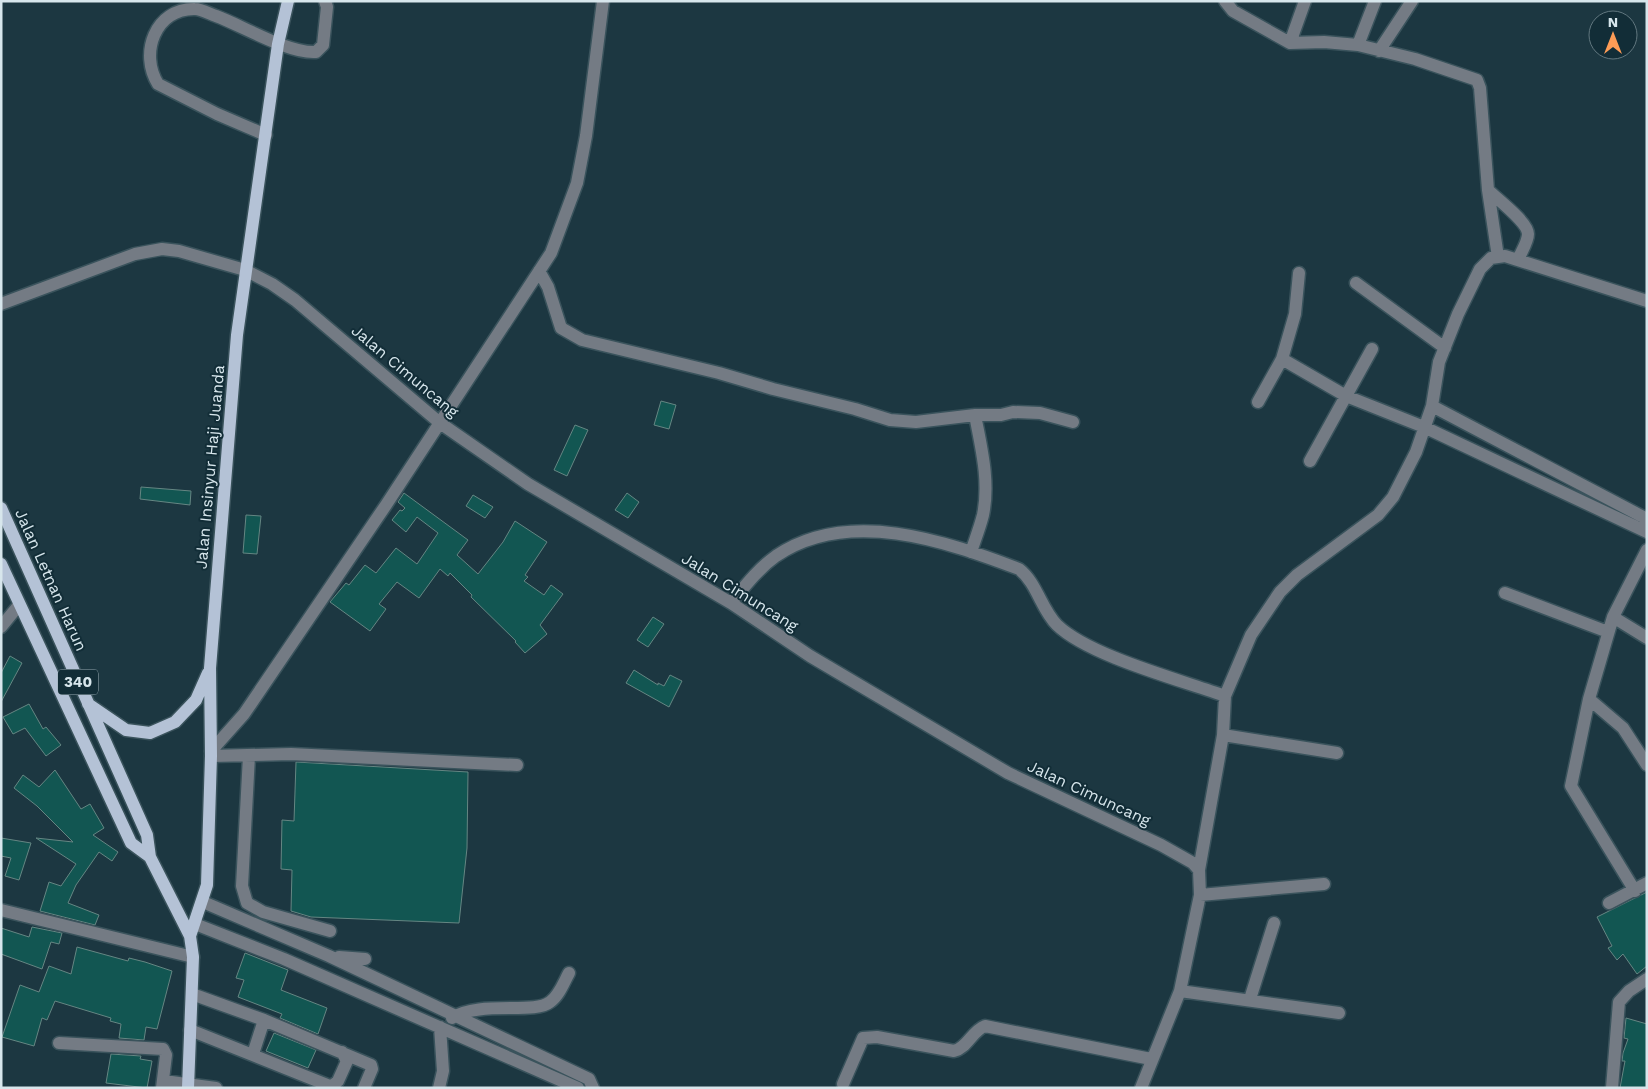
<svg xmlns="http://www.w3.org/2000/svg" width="1648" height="1089" viewBox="0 0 1648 1089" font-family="'Work Sans',sans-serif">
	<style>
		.building { fill: #125652; stroke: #658683 }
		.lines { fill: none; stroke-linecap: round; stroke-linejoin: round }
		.minor-casing { stroke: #3a535c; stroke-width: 15 }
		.major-casing { stroke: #3a535c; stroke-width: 15 }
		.minor { stroke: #747b84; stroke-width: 12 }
		.major { stroke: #b4c2d6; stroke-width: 12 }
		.labels { text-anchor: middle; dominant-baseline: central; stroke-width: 4; stroke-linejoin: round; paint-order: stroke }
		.shield { fill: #122d37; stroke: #9caeb6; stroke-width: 1 }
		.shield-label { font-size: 15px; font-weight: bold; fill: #d7e6ec }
		.street-label { font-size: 16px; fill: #d7e6ec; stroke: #122d37 }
	</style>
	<rect width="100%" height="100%" fill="#1c3741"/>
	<!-- building -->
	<path class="building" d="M661,401l15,4 -7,24 -15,-4z
		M575,425l13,5 -21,46 -13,-6z
		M141,487l50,4 -1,14 -50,-6z
		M404,493l64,47 -11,15 21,19 25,-32 12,-21 32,21 -22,33 3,2 -4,4 20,14 7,-10 12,9 -23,31 7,9 -22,19 -10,-11 1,-1 -45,-44 1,-2 -22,-22 -2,3 -8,-7 -21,29 -22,-16 -18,22 7,5 -16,22 -40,-29 16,-19 3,2 16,-20 11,8 20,-25 21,16 21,-31 -21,-16 -11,15 -14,-12 8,-10 2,1 3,-3 -7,-6z
		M627,493l12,9 -11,16 -13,-8z
		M473,495l20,12 -8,11 -19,-12z
		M246,515l15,1 -4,38 -14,-1z
		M653,617l11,7 -16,23 -11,-7z
		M10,656l12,7 -21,39v-29z
		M634,670l24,15v-2l6,3 6,-11 12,6 -13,26 -43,-24z
		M29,704l14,25 3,-2 15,18 -15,11 -21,-28 -12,6 -10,-17z
		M296,762l172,10 -1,76 -8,75 -148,-6 -20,-6 1,-41 -11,-1 1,-49 12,1z
		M55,770l26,39 9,-5 14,24 -11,7 25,17 -6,9 -13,-9 -23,33 -8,18 31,12 -4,10 -55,-14 9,-29 12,4 15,-22 -40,-26 37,4 -36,-36 -23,-18 9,-13 16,12z
		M1,838l30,5 -12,37 -14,-4 6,-18 -10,-2z
		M1647,892v74l-10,8 -14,-20 -6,6 -9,-12 4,-2 -15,-29z
		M32,927l30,6 -3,11 -8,-2 -9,27 -41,-15v-26l28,9z
		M77,947l51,14 1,-3 16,4 27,9 -15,58 -11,-2 -2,13 -25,-2 2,-14 -11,-3 1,-3 -56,-17 -8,19 -5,-2 -8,28 -32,-9 18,-52 19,7 10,-26 22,8z
		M245,953l43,17 -7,20 46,18 -9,26 -38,-16 2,-4 -44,-17 6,-17 -8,-2z
		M1626,1018l21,6v64h-27l5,-27h-3l1,-8 5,-14 -4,-1z
		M274,1033l42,17 -8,18 -42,-17z
		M111,1054l30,2 -1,3 12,2 -5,27 -41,-5z"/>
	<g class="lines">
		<!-- minor casing -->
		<g class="minor-casing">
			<path id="minor" d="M1225,1l8,10 57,32 34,-1 34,3 57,14 62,21 3,8 8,102 10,67
				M1290,43l15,-42
				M1358,45l17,-44
				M1379,51l33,-50
				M266,135l-49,-21 -59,-30c-19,-30 -3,-76 37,-75 6,0 15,5 21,7 27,10 73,38 100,36l7,-7 4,-38 -2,-6
				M1488,190c9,9 40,32 40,44 0,8 -7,18 -10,26
				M539,271l9,16 13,41 21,12 137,33 54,16 82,20 35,11 26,2 59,-7h26l12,-3 27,1 33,9
				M1299,273l-4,41 -13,45 64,37 78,31 223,105
				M1356,283l89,65
				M1,304l134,-50 27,-5 17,2 66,19 27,14 23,16 145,123 88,61 203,119 79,53 198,117 153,72 32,18 6,7 1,25 -20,96 -39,97
				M1258,402l24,-43
				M1432,406l215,113
				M1310,461l62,-112
				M971,552c4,-12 9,-25 12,-37 7,-34 -2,-68 -8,-100
				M1505,593l103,39
				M731,603c14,-17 27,-34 45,-47 72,-49 169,-15 243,13 18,14 22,40 38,56 32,31 124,55 168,71
				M1613,617l34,-67
				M1,627l18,-22
				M1647,638l-34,-21 -24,82 34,29 24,37
				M1589,699l-18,87 64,105
				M1223,735l114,18
				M211,751l33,-37 142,-209 165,-252 26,-70 9,-47 17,-135
				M211,756l80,-2 226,11
				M249,756l-7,130 5,17 16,9 67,19
				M1199,870l24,-135 2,-39 26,-61 29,-43 17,-17 81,-60 15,-18 23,-45 16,-46 7,-44 19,-48 22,-45 11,-11 14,-2 142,45
				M1200,895l124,-11
				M203,902l126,54 260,123 4,9
				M1609,903l38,-20
				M1,910l192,47
				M195,924l89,35 294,129
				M339,957l26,2
				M1180,991l159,22
				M192,994l72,26 107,45 1,4 -8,19
				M1250,999l24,-76
				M452,1018c28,-18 82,-3 98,-16 9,-6 14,-20 19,-29
				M190,1030l145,58
				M59,1043l104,6 3,6 -4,33
				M253,1054l11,-34
				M164,1081l52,7
				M843,1084l20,-46 14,-1 77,14c13,-3 18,-20 31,-25l166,33
				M332,1086l6,-5 9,-20 -5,-9
				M439,1088l4,-17 -3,-44
				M1612,1088l7,-86 10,-11 18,-12"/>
		</g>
		<!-- major casing -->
		<g class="major-casing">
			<path id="major" d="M1,508l146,327 3,22 40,79 3,21 -5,131
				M1,564l130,279 19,14
				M88,704l38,26 24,3 25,-11 21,-22 12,-27
				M190,936l17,-51 4,-129 -1,-88 27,-333 41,-291 10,-43"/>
		</g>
		<!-- minor -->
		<use href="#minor" class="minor"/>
		<!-- major -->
		<use href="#major" class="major"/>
	</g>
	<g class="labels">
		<!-- shield labels -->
		<rect class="shield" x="58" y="669.5" width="40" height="25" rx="4"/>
		<g class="shield-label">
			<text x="78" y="682">340</text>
		</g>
		<!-- street labels -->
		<g class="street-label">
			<text transform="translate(405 371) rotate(40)">Jalan Cimuncang</text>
			<text transform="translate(210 467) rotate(-85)">Jalan Insinyur Haji Juanda</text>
			<text transform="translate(51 580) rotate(66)">Jalan Letnan Harun</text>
			<text transform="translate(740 592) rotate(32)">Jalan Cimuncang</text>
			<text transform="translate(1089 793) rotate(25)">Jalan Cimuncang</text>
		</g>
	</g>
	<!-- border -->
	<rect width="1648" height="1089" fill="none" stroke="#d7e6ec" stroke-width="5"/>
	<!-- north arrow -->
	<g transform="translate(1613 35)"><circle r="24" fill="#122d37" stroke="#61777f"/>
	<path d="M0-4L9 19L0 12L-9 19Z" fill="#fd9c56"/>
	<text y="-8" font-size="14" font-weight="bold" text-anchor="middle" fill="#d7e6ec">N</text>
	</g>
</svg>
